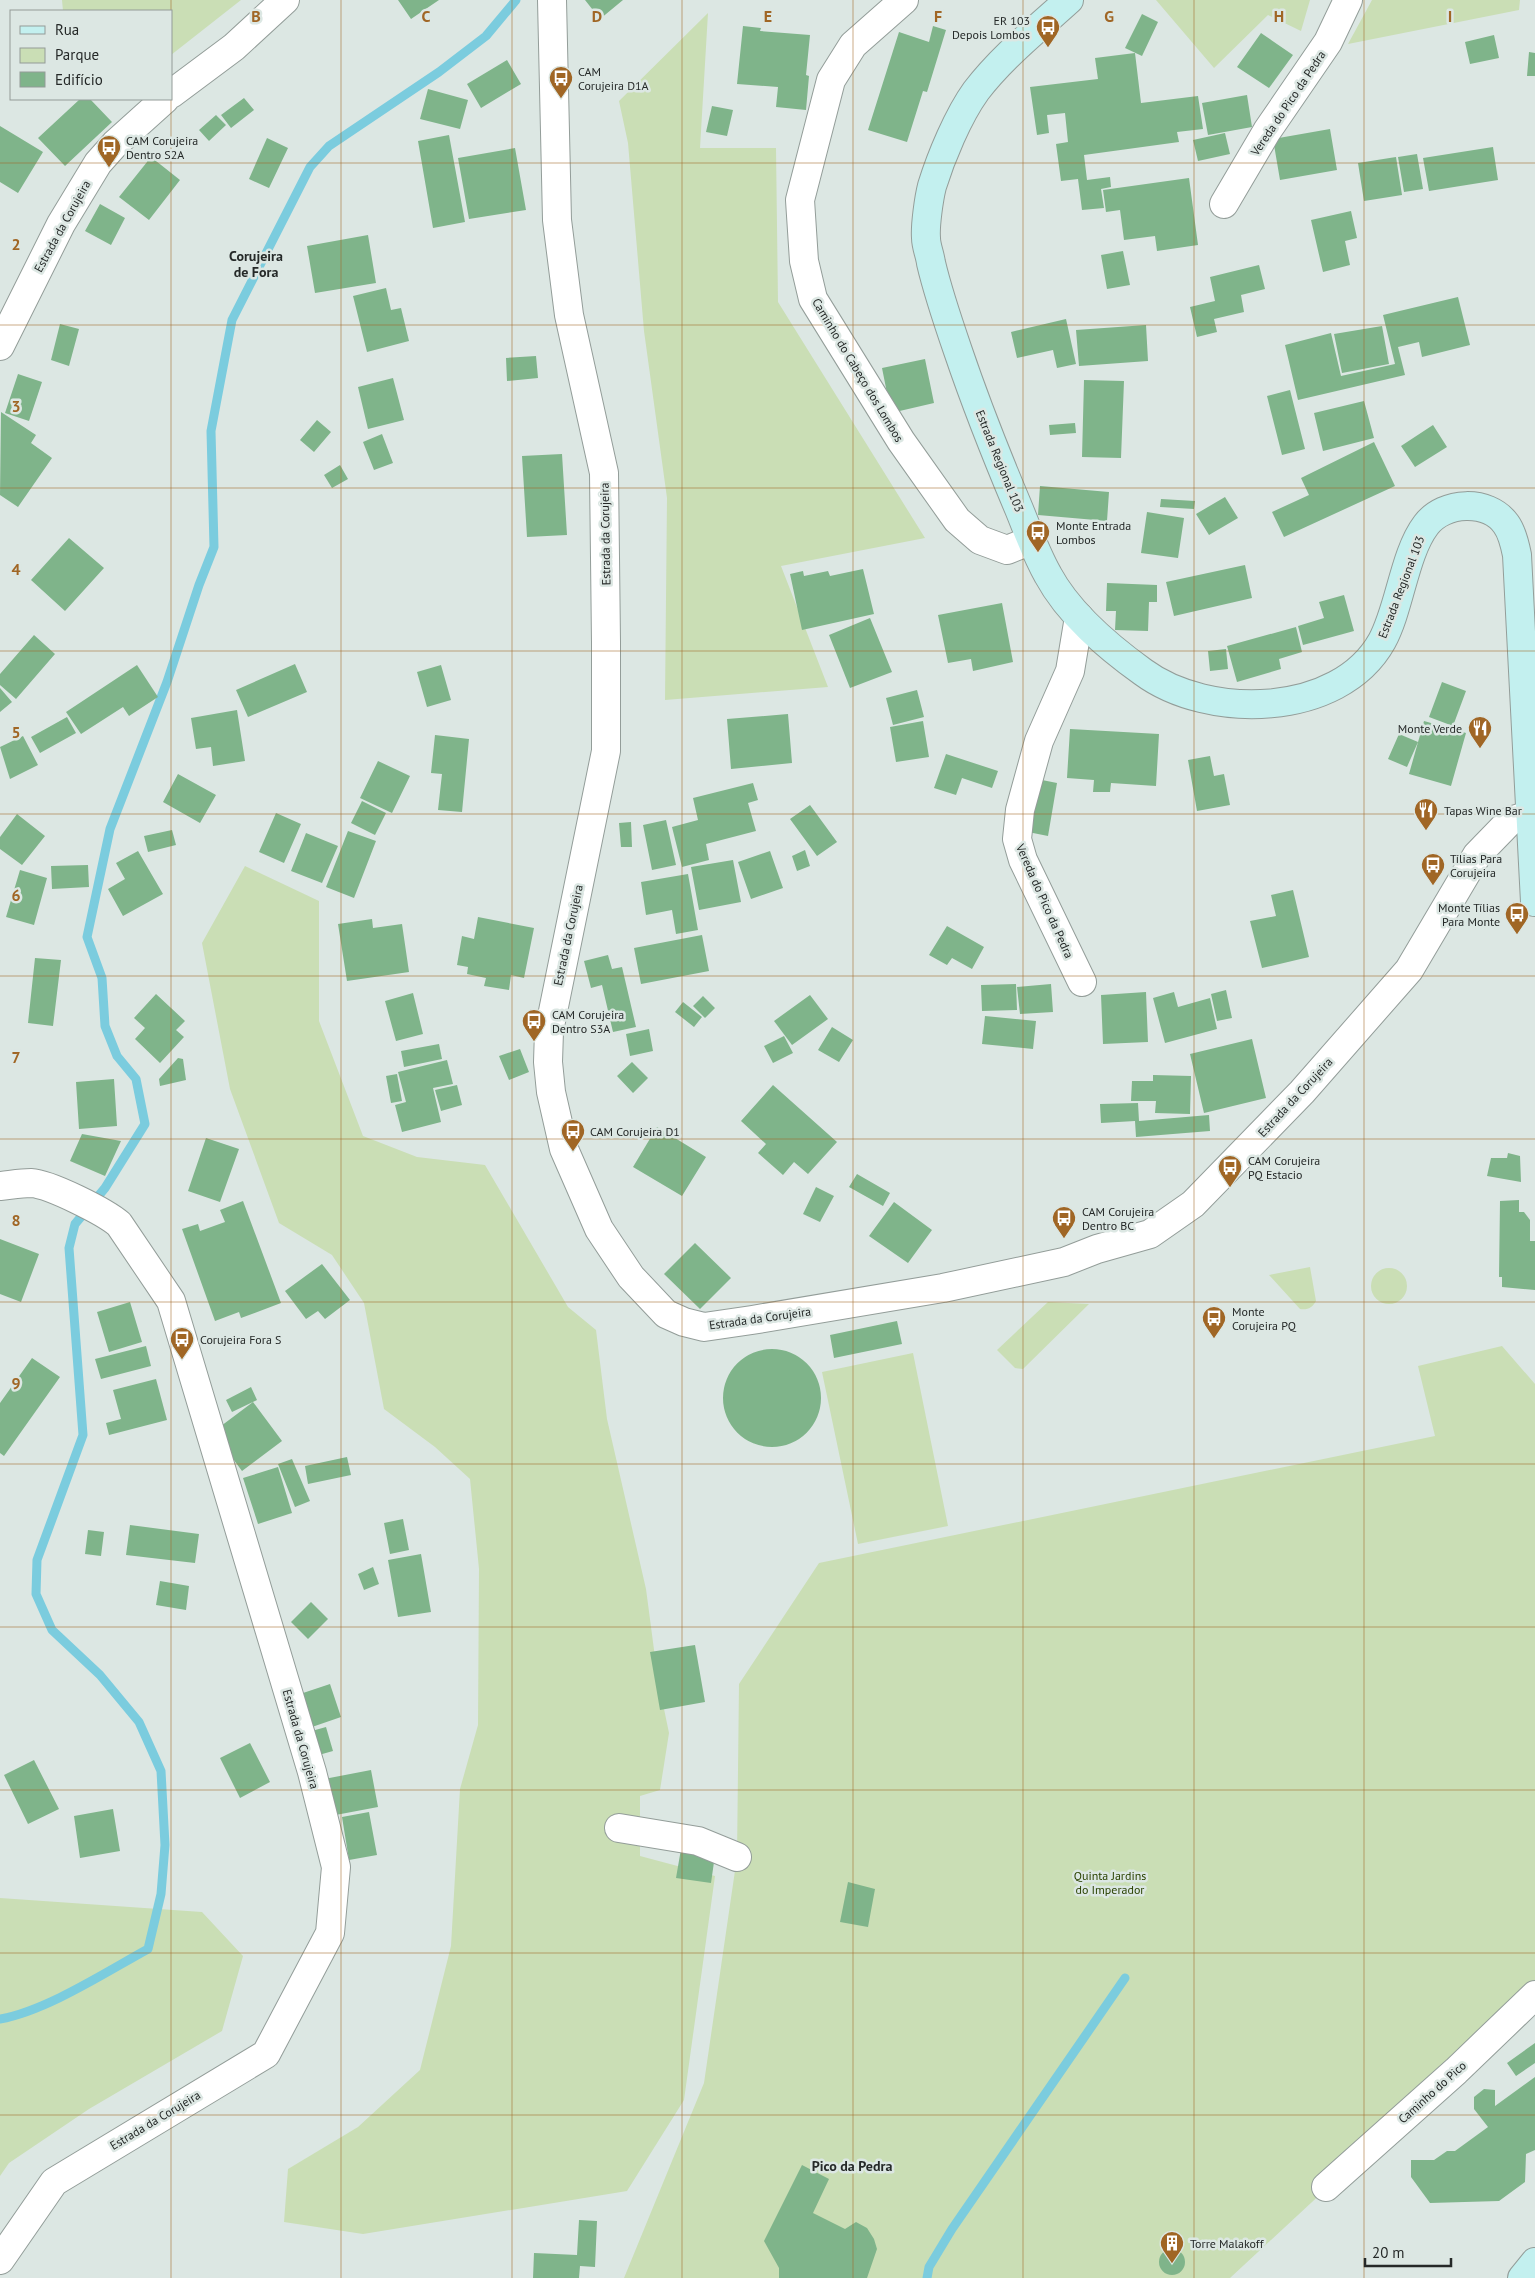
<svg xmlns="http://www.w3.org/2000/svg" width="1535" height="2278" viewBox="0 0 1535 2278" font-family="'PT Sans',sans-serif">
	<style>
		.green { fill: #cadeb5 }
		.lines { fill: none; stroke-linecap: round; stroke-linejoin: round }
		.stream { stroke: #7bccde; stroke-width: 9 }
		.building { fill: #7fb48a }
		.minor-casing { stroke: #939d99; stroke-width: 30 }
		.secondary-casing { stroke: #939d99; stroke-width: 30 }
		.minor { stroke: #fff; stroke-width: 28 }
		.secondary { stroke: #c3f0ef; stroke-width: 28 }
		.grid { fill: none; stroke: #a06625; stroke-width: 1; stroke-opacity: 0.55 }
		.labels { text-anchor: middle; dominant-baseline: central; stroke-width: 5; stroke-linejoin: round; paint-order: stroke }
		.poi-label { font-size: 12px; fill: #252928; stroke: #dce7e3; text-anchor: start }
		.street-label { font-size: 12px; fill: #252928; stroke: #dce7e3 }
		.park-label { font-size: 12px; fill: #2a4201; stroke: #dce7e3 }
		.neighbourhood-label { font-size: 14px; font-weight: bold; fill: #252928; stroke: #dce7e3 }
		.grid-label { font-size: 16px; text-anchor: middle; font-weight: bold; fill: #a06625; stroke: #dce7e3; stroke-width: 5; stroke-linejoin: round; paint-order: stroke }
	</style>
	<rect width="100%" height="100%" fill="#dce7e3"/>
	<!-- green -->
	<path class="green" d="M62,0h179l-70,55v-44h-108z
		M1156,0h154l-9,31 -33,-16 -54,53z
		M1372,0h148l-1,10 -171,34z
		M708,13l-8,135h76l2,154 147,236 -144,28 47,121 -163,13 2,-202 -23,-167 -16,-188 -9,-42z
		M245,866l74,35v120l44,115 54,21 68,8 83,142 28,23 11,89 39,170 12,91 11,53 -9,57 -20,6v60l75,20 -31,224 -57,91 -264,43 -79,-12 4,-53 70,-42 62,-57 31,-124 9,-157 18,-64 1,-156 -9,-90 -35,-32 -51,-38 -20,-106 -32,-48 -53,-32 -49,-134 -28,-146z
		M1310,1267l6,34c-4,7 -8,9 -16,8l-31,-34z
		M1371 1286a18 18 0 1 1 36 0a18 18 0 1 1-36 0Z
		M1048,1302l41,2 -66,65 -8,-1 -18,-18z
		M1502,1346l33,38v611l-305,283h-606l80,-195 33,-226 2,-173 80,-121 616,-127 -17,-70z
		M913,1353l35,173 -90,18 -36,-172z
		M0,1898l202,14 41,44 -21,75 -133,78 -80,54 -9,13z"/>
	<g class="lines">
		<!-- stream -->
		<path class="stream" d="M0,2019c46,-8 106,-47 148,-70l13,-55 4,-49 -4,-74 -22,-49 -39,-47 -48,-45 -16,-36 1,-34 46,-125 -14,-187 6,-24 30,-36 40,-64 -9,-45 -19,-23 -12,-30 -3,-48 -15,-41 23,-108 57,-147 32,-97 15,-38 -3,-116 21,-111 78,-153 19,-21 110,-74 47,-36 30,-36
			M927,2278l2,-11 23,-38 173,-251"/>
	</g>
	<!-- building -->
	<path class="building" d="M398,0h41l-28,19z
		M585,0h38l-23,19z
		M1142,14l16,8 -16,34 -17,-8z
		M743,26l18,2 -1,3 50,4 -4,40 3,1 -3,34 -30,-3 2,-20 -41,-3z
		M933,26l13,4 -19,62 -4,-1 -16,51 -39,-12 31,-98 30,10z
		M1261,33l32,22 -24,33 -32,-21z
		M1494,35l5,23 -29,6 -5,-22z
		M1529,52l6,1v23h-8z
		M1135,53l6,50 57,-7 5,33 -26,3 2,10 -95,13 3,25 23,-3 1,10 -10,2 3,19 -22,2 -4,-31 -17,2 -5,-37 12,-2 -3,-29 -18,2 2,18 -12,2 -7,-48 68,-8 -3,-21z
		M507,60l14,24 -40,24 -14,-24z
		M428,89l40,11 -8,29 -40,-10z
		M1247,95l5,32 -44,8 -6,-32z
		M244,98l10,12 -23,18 -10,-13z
		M80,99h10l22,23 -47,44 -27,-28z
		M712,106l21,4 -6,26 -21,-4z
		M216,115l10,10 -17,16 -10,-11z
		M0,126l43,26 -25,41 -18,-11z
		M1330,129l7,41 -57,10 -7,-41z
		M1225,133l5,21 -32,7 -5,-21z
		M449,135l16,87 -32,6 -15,-87z
		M267,138l21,10 -19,40 -20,-9z
		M1493,147l5,33 -69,11 -6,-33z
		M515,148l11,62 -57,9 -11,-61z
		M1417,154l6,35 -19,3 -6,-35z
		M151,157l29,23 -31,40 -30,-23z
		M1396,157l6,38 -38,6 -6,-38z
		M1189,178l9,67 -41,6 -2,-15 -31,4 -4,-30 -14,2 -3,-22z
		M100,204l25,14 -14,27 -26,-14z
		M1351,211l6,27 -12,3 5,24 -27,7 -12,-52z
		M368,235l8,48 -61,10 -8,-47z
		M1123,251l7,34 -23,4 -6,-34z
		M1259,265l6,24 -24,6 3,17 -30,7 3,13 -20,5 -7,-30 25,-6 -5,-24z
		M386,288l5,22 10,-2 8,33 -42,11 -14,-56z
		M1458,297l12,48 -48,12 -3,-15 -21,5 7,28 -107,25 -13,-55 46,-12 10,43 54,-12 -12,-49z
		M1066,319l10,45 -19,4 -4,-18 -36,8 -6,-26z
		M60,324l19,5 -10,37 -18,-6z
		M1146,325l2,36 -69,5 -3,-36z
		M1382,326l7,38 -47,9 -8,-39z
		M536,356l2,22 -31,3 -1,-23z
		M925,359l9,44 -43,10 -9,-45z
		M18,374l24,8 -13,39 -24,-8z
		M393,378l11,42 -36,9 -10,-42z
		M1084,380l40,1 -3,77 -39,-1z
		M1290,390l15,59 -23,6 -15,-59z
		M1364,401l10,37 -51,13 -9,-38z
		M1,412l35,23 -5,8 21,15 -34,49 -18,-12z
		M317,420l14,12 -17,20 -14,-12z
		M1075,423l1,10 -26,2 -1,-10z
		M1433,425l14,22 -32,20 -14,-21z
		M382,434l11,29 -19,7 -11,-28z
		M1374,442l21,44 -111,51 -12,-25 37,-17 -8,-17z
		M562,454l5,81 -40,2 -5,-81z
		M340,465l8,14 -16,9 -8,-13z
		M1040,486l69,6 -2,29 -69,-6z
		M1225,497l13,21 -29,17 -13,-21z
		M1161,499l34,2 -1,8 -34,-2z
		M1147,512l37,6 -6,40 -37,-5z
		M69,538l35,30 -39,43 -34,-31z
		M1245,565l7,33 -78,18 -8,-34z
		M863,569l11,45 -72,16 -12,-56 13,-3 1,5 24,-5 2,5z
		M1107,583l50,2v17h-8l-1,29 -33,-1 1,-19h-10z
		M1344,595l10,36 -51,14 -5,-19 26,-8 -5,-16z
		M1002,603l11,59 -40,9 -2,-12 -23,4 -10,-48z
		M870,618l22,54 -42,16 -21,-53z
		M1296,627l6,25 -23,7 2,10 -44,13 -10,-36z
		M34,635l21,19 -39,45 -16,-14v-11z
		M1226,649l2,20 -18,2 -2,-20z
		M295,664l12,28 -59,25 -12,-27z
		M137,665l21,32 -29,19 -6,-9 -42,27 -15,-22z
		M441,665l10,35 -24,7 -10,-35z
		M1442,682l24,9 -13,35 -24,-9z
		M0,688l12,14 -12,10z
		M917,690l7,27 -31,8 -7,-27z
		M237,710l8,51 -32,5 -2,-19 -15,2 -5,-31z
		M788,714l4,49 -61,6 -4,-50z
		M67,717l9,16 -36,20 -9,-16z
		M923,721l6,36 -33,5 -6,-35z
		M1424,721l42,12 -15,53 -42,-12z
		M1070,729l89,5 -3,52 -45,-3 -1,9h-17l1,-12 -27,-2z
		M1399,734l19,8 -11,25 -19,-8z
		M435,735l34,4 -7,73 -24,-2 4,-36 -11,-1z
		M23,736l15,29 -28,14 -10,-32z
		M946,754l52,17 -6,17 -30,-10 -6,17 -22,-7z
		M1210,756l4,20 10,-2 6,31 -33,6 -9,-51z
		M378,761l32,15 -18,37 -32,-15z
		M178,774l38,21 -16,28 -37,-21z
		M1037,779l20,4 -9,53 -20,-4z
		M753,783l5,17 -10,3 8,28 -50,13 3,16 -27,7 -10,-40 26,-7 -5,-22z
		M362,801l24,12 -11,22 -24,-12z
		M810,805l27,37 -20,14 -27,-37z
		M276,813l25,11 -17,39 -25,-11z
		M17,814l28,22 -23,29 -22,-16v-12z
		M666,820l10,45 -24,5 -9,-45z
		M631,822l1,25h-11l-2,-24z
		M172,830l4,15 -28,7 -4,-16z
		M348,831l28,10 -22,57 -28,-11z
		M306,833l32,13 -16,37 -31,-12z
		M805,850l5,16 -13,5 -5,-15z
		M138,851l25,43 -40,22 -15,-27 17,-10 -9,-16z
		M770,851l13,37 -32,11 -13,-37z
		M733,860l8,42 -42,8 -8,-43z
		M88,865l1,22 -37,2 -1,-23z
		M20,870l27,8 -13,47 -28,-8z
		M688,874l10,56 -22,4 -4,-24 -26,5 -5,-33z
		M1293,890l16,67 -47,11 -12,-47 26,-5 -5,-21z
		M478,917l56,11 -10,50 -13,-3 -2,15 -25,-4 2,-8 -19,-4 1,-7 -11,-2 5,-29 12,3z
		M372,919l1,9 29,-4 7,48 -62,9 -9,-57z
		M947,926l37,21 -12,22 -20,-11 -5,7 -18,-10z
		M702,935l7,36 -68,13 -7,-36z
		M608,955l4,14 10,-2 14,60 -23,5 -11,-47 -11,3 -7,-27z
		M35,958l26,2 -8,66 -25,-3z
		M1016,984l1,26 -35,1 -1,-26z
		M1051,984l2,28 -33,2 -3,-27z
		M1226,990l6,28 -15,3 -6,-27z
		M1146,992l2,50 -45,2 -2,-49z
		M1174,992l4,15 32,-9 7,31 -52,14 -12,-45z
		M413,993l10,41 -27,7 -11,-40z
		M156,994l29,27 -9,9 8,7 -24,26 -25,-24 10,-11 -11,-10z
		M810,995l18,24 -36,26 -18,-24z
		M703,996l12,12 -10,10 -12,-12z
		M683,1002l19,15 -8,10 -19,-15z
		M985,1016l51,5 -3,28 -51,-5z
		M832,1027l21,13 -14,22 -21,-12z
		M649,1029l4,22 -23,5 -4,-22z
		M784,1036l9,17 -20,10 -9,-17z
		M1252,1039l14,59 -62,15 -14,-59z
		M439,1044l3,15 -38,8 -3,-16z
		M520,1049l9,23 -20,8 -10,-24z
		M178,1058l5,1 3,21 -26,6 -1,-7z
		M447,1060l6,24 -20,4 8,34 -39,10 -7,-27 11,-3 -8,-30z
		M632,1062l16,16 -15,15 -16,-17z
		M397,1074l5,27 -11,2 -5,-27z
		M1153,1075l38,1 -1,38 -35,-1 1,-12h-25l1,-20h21z
		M114,1079l3,47 -38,3 -3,-47z
		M457,1085l5,20 -21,6 -6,-21z
		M773,1085l64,57 -29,32 -14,-12 -11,13 -25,-22 8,-9 -25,-23z
		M1138,1103l1,18 70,-6 1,16 -74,6 -1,-16 -34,2 -1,-19z
		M657,1127l49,30 -24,39 -49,-29z
		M82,1134l39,7 -16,35 -35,-15z
		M206,1138l33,11 -19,53 -32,-11z
		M1508,1153l12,3 1,26 -34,-6 4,-18h16z
		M857,1174l33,19 -7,13 -34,-19z
		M816,1187l18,9 -14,26 -17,-8z
		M1519,1200v12h5l6,8v21h5v49l-33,-3v-10h-3l1,-76z
		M243,1201l38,102 -40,15 -2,-6 -24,9 -33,-92 16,-5 2,7 25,-9 -5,-12z
		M894,1202l38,28 -24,33 -39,-27z
		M0,1239l39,15 -18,48 -21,-8z
		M695,1243l36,35 -31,31 -36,-35z
		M322,1264l28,36 -25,19 -7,-8 -12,8 -21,-28z
		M130,1302l12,40 -33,10 -12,-40z
		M897,1321l5,23 -68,14 -4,-23z
		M146,1346l5,20 -50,13 -6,-20z
		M723 1398a49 49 0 1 1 98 0a49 49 0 1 1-98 0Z
		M32,1358l28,19 -56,79 -4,-3v-50z
		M156,1379l11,41 -58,15 -3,-12 15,-4 -8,-29z
		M251,1387l6,13 -25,12 -6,-12z
		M253,1402l29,39 -40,30 -29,-39z
		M347,1457l4,18 -43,9 -3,-18z
		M292,1459l18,42 -15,6 -17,-43z
		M278,1467l14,46 -34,11 -15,-46z
		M403,1519l6,31 -19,4 -6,-31z
		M130,1525l69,9 -4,29 -69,-8z
		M88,1530l16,2 -3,24 -16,-2z
		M421,1554l10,58 -33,5 -10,-57z
		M373,1567l6,17 -15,6 -6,-16z
		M160,1581l29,5 -3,24 -30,-5z
		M311,1602l17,17 -20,20 -17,-17z
		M695,1645l10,57 -45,8 -10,-58z
		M330,1684l11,33 -29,10 -12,-33z
		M326,1727l7,24 -25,7 -7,-24z
		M250,1743l20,39 -30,16 -20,-40z
		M34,1760l25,49 -31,15 -24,-49z
		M371,1770l7,37 -53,10 -6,-37z
		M113,1809l7,42 -40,7 -6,-42z
		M369,1812l8,43 -28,5 -7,-43z
		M681,1849l34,6 -4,28 -35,-5z
		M848,1882l27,7 -7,38 -28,-5z
		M1535,2043v20l-19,13 -9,-13z
		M1535,2077v73l-9,4 -1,28 -26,19 -69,2 -19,-26v-17h23l13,-9h8l33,-24 -14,-18v-12l10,-8 11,1v16z
		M802,2165l27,14 -16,34 32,16 11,-7 11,6 7,11 3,10 -10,29h-88v-10l-15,-27z
		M579,2220l18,1 -2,46 -15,-1 -1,12h-46l1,-25 43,2z
		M1159 2262a13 13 0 1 1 26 0a13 13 0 1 1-26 0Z"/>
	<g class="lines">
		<!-- minor casing -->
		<g class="minor-casing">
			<path id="minor" d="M552,0l5,220 12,95 35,158 2,169v109l-57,280 -1,31 3,30 13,57 35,80 32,48 35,37 18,8 20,5 48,-7 191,-32 121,-26 33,-13 53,-15 43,-30 109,-112 107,-122 68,-115 33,-34 25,-8
				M904,0l-51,45 -22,35 -31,120 4,61 9,38 88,142 56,79 23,20 27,10 25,-10
				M171,94l63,-47 51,-47
				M1224,204l43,-73 61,-89 20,-42
				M0,346l61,-122 37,-61 17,-19 50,-45
				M1079,617l-9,54 -31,70 -19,69 -3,29 6,21 59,122
				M0,1186c10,-1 21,-3 31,-3 19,1 74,29 88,41l52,77 141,471 24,95 -6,66 -64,121 -212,128 -54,78
				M619,1828l79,13 39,16
				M1326,2187l130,-116 79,-76"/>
		</g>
		<!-- secondary casing -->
		<g class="secondary-casing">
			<path id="secondary" d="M1069,0c-32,29 -67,57 -93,91 -18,25 -35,66 -44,95 -3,12 -7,39 -6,52 0,8 4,17 5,25 7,30 17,59 27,88 18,53 39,106 61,158 9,22 17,45 29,66 21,39 59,71 95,97 65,48 196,46 239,-31 18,-33 22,-87 44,-116 18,-24 62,-26 80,-1 6,8 9,21 11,31l18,347
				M1522,2278l13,-16"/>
		</g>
		<!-- minor -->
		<use href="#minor" class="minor"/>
		<!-- secondary -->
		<use href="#secondary" class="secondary"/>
	</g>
	<!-- grid -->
	<path class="grid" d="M171,0v11M341,0v2278M512,0v2278M682,0v2278M853,0v2278M1023,0v2278M1194,0v2278M1364,0v2278M171,99v2179M0,163h1535M0,325h1535M0,488h1535M0,651h1535M0,814h1535M0,976h1535M0,1139h1535M0,1302h1535M0,1464h1535M0,1627h1535M0,1790h1535M0,1953h1535M0,2115h1535"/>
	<!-- icons -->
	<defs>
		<g id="bus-pin" transform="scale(1.25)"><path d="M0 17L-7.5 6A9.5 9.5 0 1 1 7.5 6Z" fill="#a06625" stroke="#dce7e3"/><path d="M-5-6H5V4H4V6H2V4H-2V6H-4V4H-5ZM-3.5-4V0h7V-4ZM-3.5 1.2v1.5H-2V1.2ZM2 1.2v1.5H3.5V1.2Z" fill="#fff"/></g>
		<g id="restaurant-pin" transform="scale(1.25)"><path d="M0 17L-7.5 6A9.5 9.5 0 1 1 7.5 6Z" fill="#a06625" stroke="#dce7e3"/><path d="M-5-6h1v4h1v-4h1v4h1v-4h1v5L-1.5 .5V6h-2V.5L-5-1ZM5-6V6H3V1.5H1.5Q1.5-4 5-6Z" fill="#fff"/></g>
		<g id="building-pin" transform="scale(1.25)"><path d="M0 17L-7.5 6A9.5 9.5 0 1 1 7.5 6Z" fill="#a06625" stroke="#dce7e3"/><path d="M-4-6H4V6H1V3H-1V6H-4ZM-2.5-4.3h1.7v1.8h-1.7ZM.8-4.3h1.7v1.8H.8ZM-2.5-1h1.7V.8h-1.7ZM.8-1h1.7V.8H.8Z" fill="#fff"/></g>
	</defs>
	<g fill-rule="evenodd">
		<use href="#bus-pin" x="1048" y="27"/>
		<use href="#bus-pin" x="561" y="78"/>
		<use href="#bus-pin" x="109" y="147"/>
		<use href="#bus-pin" x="1038" y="532"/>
		<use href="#restaurant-pin" x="1480" y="728"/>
		<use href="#restaurant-pin" x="1426" y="810"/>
		<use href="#bus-pin" x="1433" y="865"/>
		<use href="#bus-pin" x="1517" y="914"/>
		<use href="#bus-pin" x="534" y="1021"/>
		<use href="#bus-pin" x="573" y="1131"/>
		<use href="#bus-pin" x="1230" y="1167"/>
		<use href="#bus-pin" x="1064" y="1218"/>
		<use href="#bus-pin" x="1214" y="1318"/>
		<use href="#bus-pin" x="182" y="1339"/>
		<use href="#building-pin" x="1172" y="2243"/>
	</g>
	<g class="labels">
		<!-- poi labels -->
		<g class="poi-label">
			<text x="1030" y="20" text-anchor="end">ER 103<tspan x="1030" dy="14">Depois Lombos</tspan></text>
			<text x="578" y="71">CAM<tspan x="578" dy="14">Corujeira D1A</tspan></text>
			<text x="126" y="140">CAM Corujeira<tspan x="126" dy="14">Dentro S2A</tspan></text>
			<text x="1056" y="525">Monte Entrada<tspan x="1056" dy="14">Lombos</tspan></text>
			<text x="1462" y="728" text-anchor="end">Monte Verde</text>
			<text x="1444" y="810">Tapas Wine Bar</text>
			<text x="1450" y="858">Tílias Para<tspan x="1450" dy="14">Corujeira</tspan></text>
			<text x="1500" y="907" text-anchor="end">Monte Tílias<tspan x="1500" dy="14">Para Monte</tspan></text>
			<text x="552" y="1014">CAM Corujeira<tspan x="552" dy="14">Dentro S3A</tspan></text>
			<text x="590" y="1131">CAM Corujeira D1</text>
			<text x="1248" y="1160">CAM Corujeira<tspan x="1248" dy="14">PQ Estacio</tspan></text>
			<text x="1082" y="1211">CAM Corujeira<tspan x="1082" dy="14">Dentro BC</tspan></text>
			<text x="1232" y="1311">Monte<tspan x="1232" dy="14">Corujeira PQ</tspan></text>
			<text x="200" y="1339">Corujeira Fora S</text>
			<text x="1190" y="2243">Torre Malakoff</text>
		</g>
		<!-- street labels -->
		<g class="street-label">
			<text transform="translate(1288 103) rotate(-56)">Vereda do Pico da Pedra</text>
			<text transform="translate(62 226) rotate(-61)">Estrada da Corujeira</text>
			<text transform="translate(858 370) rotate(59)">Caminho do Cabeço dos Lombos</text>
			<text transform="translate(1000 461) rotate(68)">Estrada Regional 103</text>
			<text transform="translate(605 534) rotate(-91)">Estrada da Corujeira</text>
			<text transform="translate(1401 587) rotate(-69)">Estrada Regional 103</text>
			<text transform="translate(1045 901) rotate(66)">Vereda do Pico da Pedra</text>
			<text transform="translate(568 935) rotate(-78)">Estrada da Corujeira</text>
			<text transform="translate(1295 1097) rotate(-47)">Estrada da Corujeira</text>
			<text transform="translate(760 1318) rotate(-8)">Estrada da Corujeira</text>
			<text transform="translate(301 1739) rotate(74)">Estrada da Corujeira</text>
			<text transform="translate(1432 2092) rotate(-42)">Caminho do Pico</text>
			<text transform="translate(155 2120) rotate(-31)">Estrada da Corujeira</text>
		</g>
		<!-- park labels -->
		<g class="park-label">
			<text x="1110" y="1875">Quinta Jardins<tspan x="1110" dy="14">do Imperador</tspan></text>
		</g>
		<!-- neighbourhood labels -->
		<g class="neighbourhood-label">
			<text x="256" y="256">Corujeira<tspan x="256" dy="16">de Fora</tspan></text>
			<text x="852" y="2166">Pico da Pedra</text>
		</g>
	</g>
	<g class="grid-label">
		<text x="256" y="22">B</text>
		<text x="426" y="22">C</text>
		<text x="597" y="22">D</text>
		<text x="768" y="22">E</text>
		<text x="938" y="22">F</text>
		<text x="1109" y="22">G</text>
		<text x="1279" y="22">H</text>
		<text x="1450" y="22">I</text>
		<text x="16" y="250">2</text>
		<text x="16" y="412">3</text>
		<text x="16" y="575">4</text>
		<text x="16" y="738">5</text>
		<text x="16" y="901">6</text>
		<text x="16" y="1063">7</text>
		<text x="16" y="1226">8</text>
		<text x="16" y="1389">9</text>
	</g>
	<!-- legend -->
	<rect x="10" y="10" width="162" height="90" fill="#dce7e3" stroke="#939b98"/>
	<rect x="20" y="26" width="25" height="8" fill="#c3f0ef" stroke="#939b98"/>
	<text x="55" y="35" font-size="15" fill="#252928">Rua</text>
	<rect x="20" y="48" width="25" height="15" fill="#cadeb5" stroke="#939b98"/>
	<text x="55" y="60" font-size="15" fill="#252928">Parque</text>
	<rect x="20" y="72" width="25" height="15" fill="#7fb48a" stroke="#939b98"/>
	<text x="55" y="85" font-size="15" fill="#252928">Edifício</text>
	<!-- scale -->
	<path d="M1365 2258v8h86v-8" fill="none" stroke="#252928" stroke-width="2.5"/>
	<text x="1372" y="2258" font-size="15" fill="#252928" stroke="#dce7e3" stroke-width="4" paint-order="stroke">20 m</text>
</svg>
